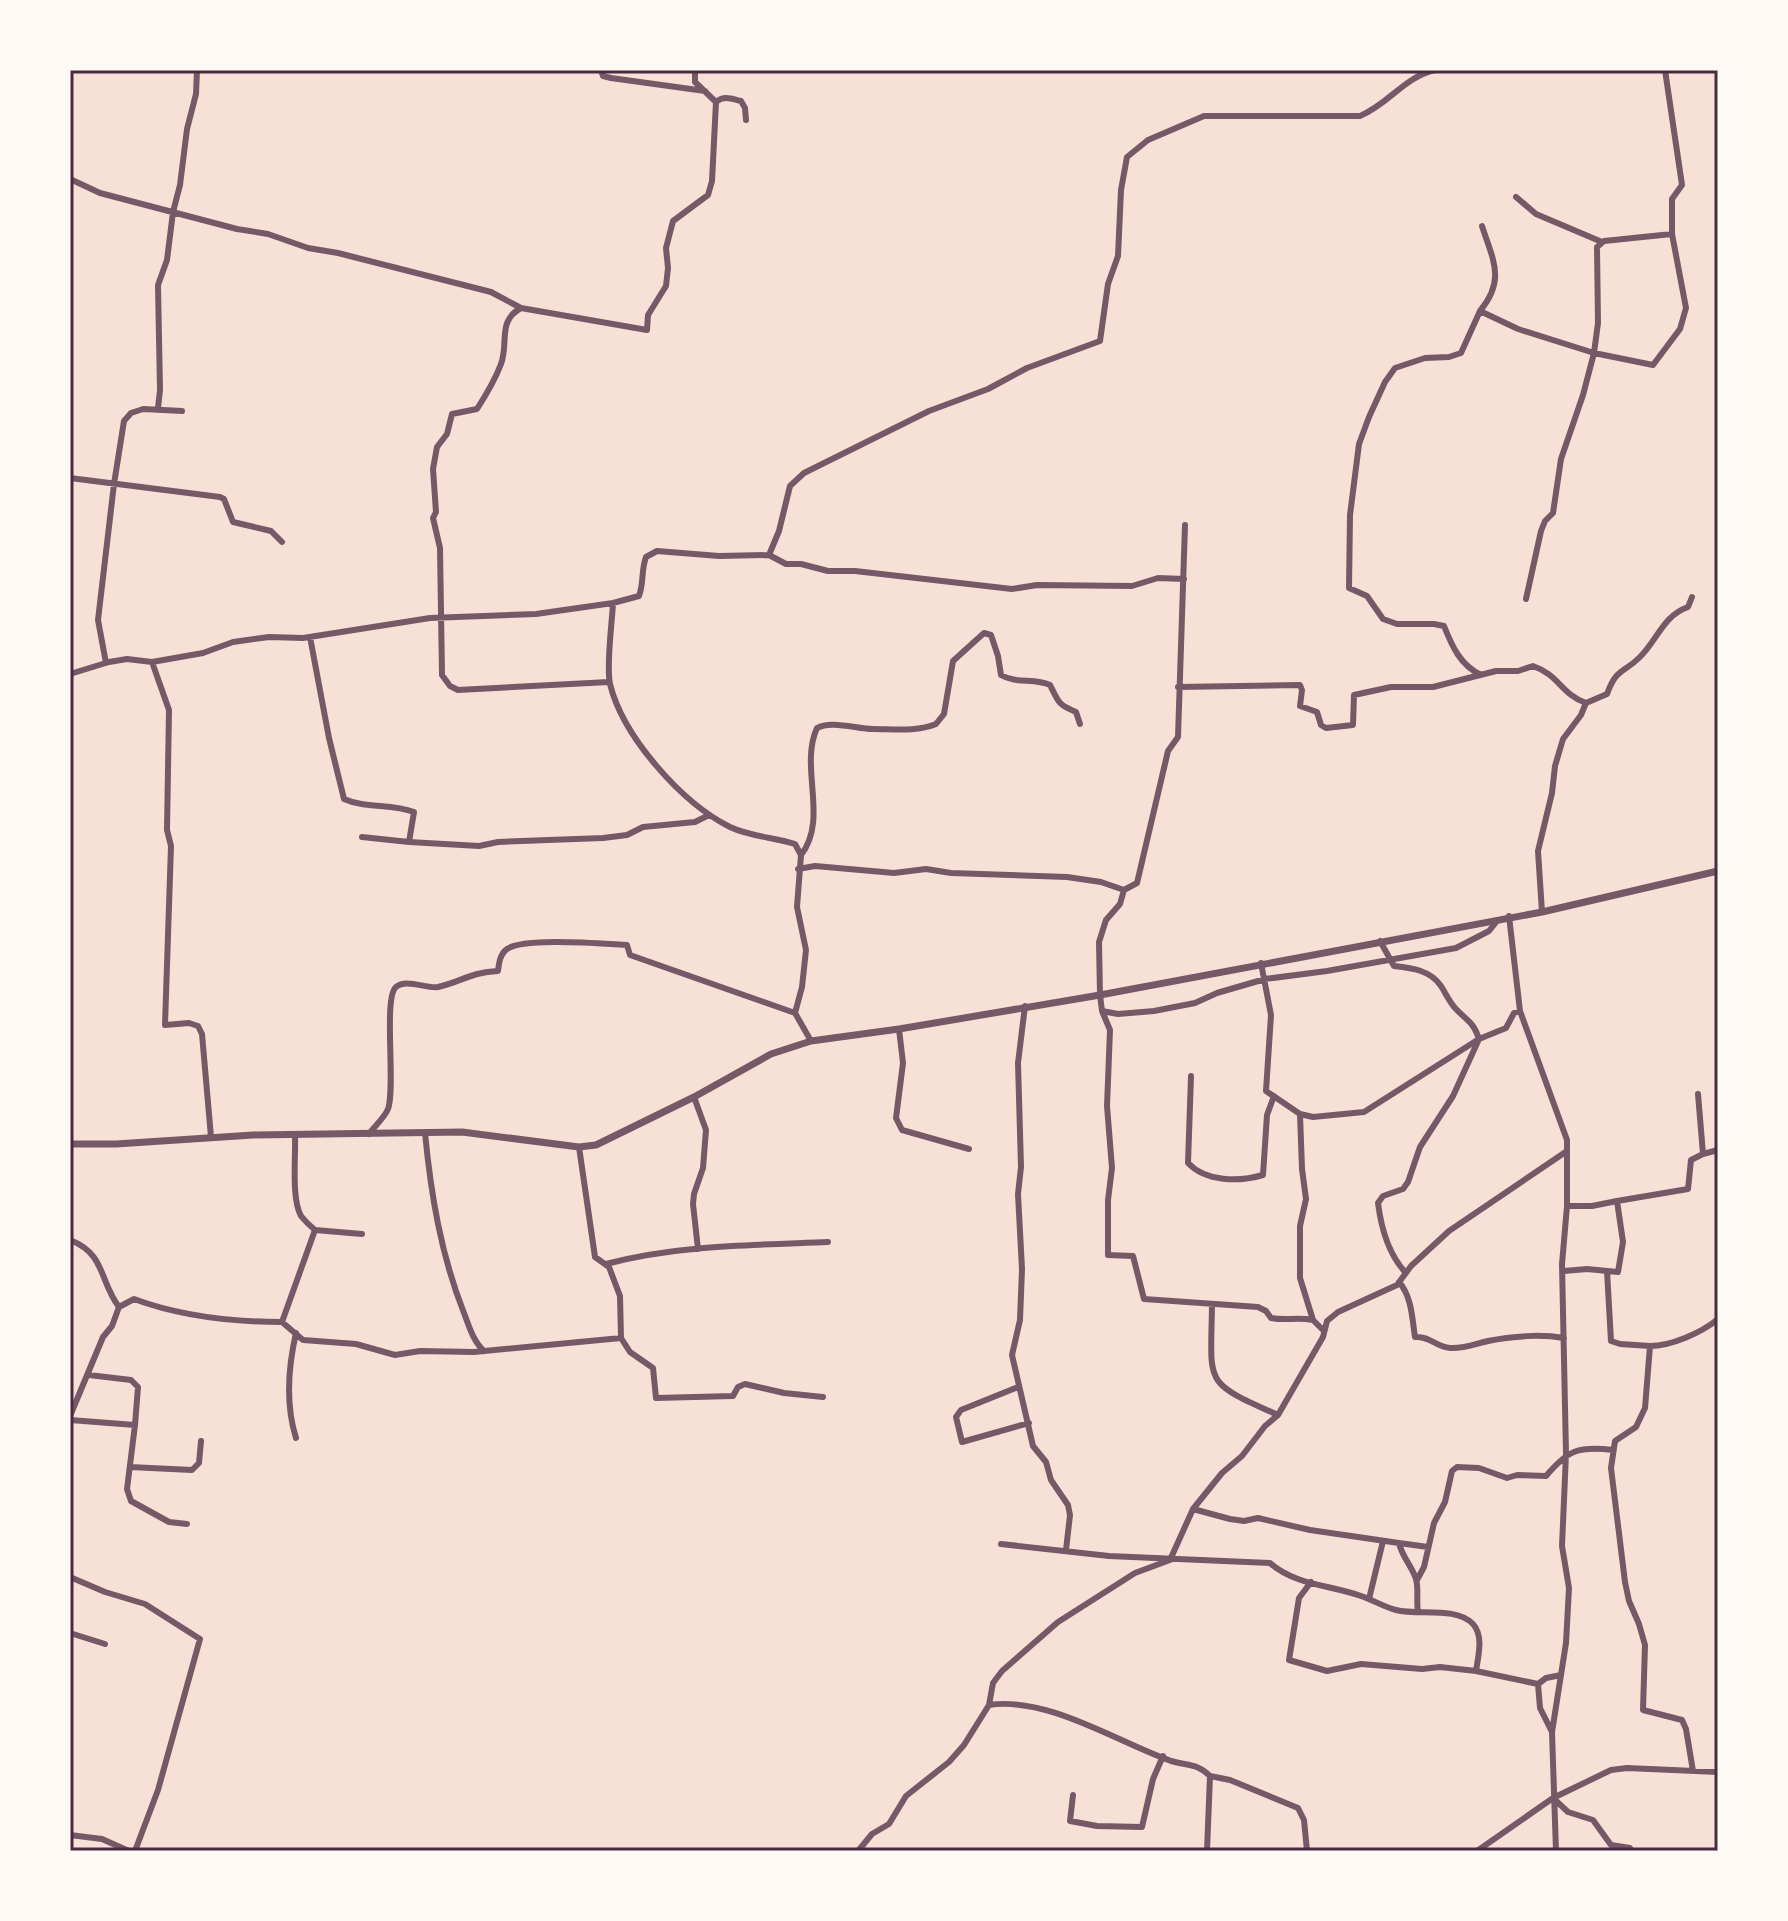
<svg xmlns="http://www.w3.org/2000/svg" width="1788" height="1921" viewBox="0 0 1788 1921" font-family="'Asap Condensed',sans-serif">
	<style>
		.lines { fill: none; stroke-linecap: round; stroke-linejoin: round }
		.minor { stroke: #755966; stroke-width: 6 }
		.tertiary { stroke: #755966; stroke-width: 7 }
		.neatline { fill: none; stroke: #4a2c40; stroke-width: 3 }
	</style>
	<rect width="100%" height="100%" fill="#f7e1d7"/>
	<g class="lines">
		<!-- minor -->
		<path class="minor" d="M601,70l2,6 8,2 94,13
			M716,102c8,-7 16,-3 25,-1l4,7 1,12
			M70,179l30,14 137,36 31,5 40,14 30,5 153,39 30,16
			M1516,197l20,17 66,28
			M1480,311c26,-31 13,-51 2,-85
			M158,408l2,-18 -2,-105 9,-25 6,-48 7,-27 7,-56 9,-35 1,-24
			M70,478l150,19 4,2 9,23 38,9 11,11
			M1185,525l-7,212 -10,14 -31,132 -13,7 -4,14 -14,16 -7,22 1,53 2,16 8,19 -3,76 5,62 -4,32v55l25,1 11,43 114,8 8,4 5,7c15,3 25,-1 42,2
			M769,555l17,9h15l27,7h27l157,18 25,-4 95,1 26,-8 26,1
			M1526,599l15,-68 4,-10 8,-8 8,-54 22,-64 11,-42 4,-30 -1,-76 7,-6 68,-7
			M613,603c-1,21 -7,62 -3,81 13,53 72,119 120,143 21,10 44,10 65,17l6,11 -4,52 9,43 -4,37 -7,26 16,28
			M310,637l19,101 15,61c22,10 47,4 70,13l-5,30 70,4 19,-4 105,-4 24,-3 16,-8 52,-5 14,-7
			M152,662l17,48 -2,120 4,16 -6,179 24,-2 9,3 4,8 9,103
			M106,663l-8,-43 16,-136 10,-63 7,-8 12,-4 39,2
			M70,674l39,-12 18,-3 25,3 51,-9 30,-11 36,-5 34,1 127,-20 106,-4 77,-11 26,-7c5,-13 2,-26 7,-39l11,-6 62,5 50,-1 10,-24 11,-45 14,-13 125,-62 59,-22 39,-21 73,-27 8,-57 10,-28 3,-66 6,-33 21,-17 56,-24h156c29,-12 44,-39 75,-46
			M1481,675c-21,-10 -29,-29 -37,-49l-10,-2h-37l-14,-5 -16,-23 -18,-8 1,-73 9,-71 10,-27 16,-35 10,-14 30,-10 24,-1 12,-4 19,-42 38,18 76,24 59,12 27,-36 6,-21 -14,-74v-35l10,-14 -17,-115
			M609,682l-151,8 -8,-4 -8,-11 -2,-127 -7,-30 3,-6 -3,-43 4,-22 10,-13 5,-20 25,-5c9,-14 18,-29 24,-45 8,-22 -4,-43 20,-56l126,22 1,-15 18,-29 2,-18 -2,-20 7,-27 35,-26 4,-14 4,-79 -21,-20v-12
			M1178,687l122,-2 2,5 -2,16 17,6 4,13 5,3 27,-3 1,-30 37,-8h42l63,-16h22l15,-5c26,9 28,28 53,37l21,-9c10,-27 16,-20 33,-37 18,-18 23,-41 48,-50l4,-10
			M362,837l47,5
			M801,855c28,-36 -2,-88 16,-127 14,-8 40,1 56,1 20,0 44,3 63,-5l8,-10 9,-53 31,-28 7,2 7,21 3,19c15,9 33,3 49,10 9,17 7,19 26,27l4,12
			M798,869l17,-3 79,7 32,-4 25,4 116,4 34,5 23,8
			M1542,912l-4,-61 14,-58 3,-27 8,-27 18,-24 5,-12
			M1509,916l11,95 47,129v66l-5,58 4,190 -4,92 7,42 -3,55 -14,89 4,119
			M1380,941l14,25c18,2 36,4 47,20 5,8 8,15 14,22 12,13 18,13 24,31l-26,57 -33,51 -12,35 -5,7 -20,7 -5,7c3,24 11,52 28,70
			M1261,963l10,52 -5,76 34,23 13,3 51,-5 115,-73 27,-11 8,-15 6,-2
			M1025,1006l-7,57 3,104 -3,27 4,75 -2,51 -8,35 21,91 13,16 5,18 17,25 2,10 -4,35
			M1102,1011l16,3 36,-3 41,-8 22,-10 48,-14 62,-8 129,-23 33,-17 8,-10
			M899,1029l4,34 -7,55 6,12 67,19
			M1191,1076l-3,87c18,19 51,19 75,12l4,-60 7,-19
			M1698,1094l5,60 15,-4
			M694,1097l12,33 -3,38 -9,26 -1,10 5,45
			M1300,1114l2,55 4,30 -6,27v52l13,42 10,10
			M425,1133c6,62 16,122 39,180 5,13 9,28 20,38
			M369,1134c5,-7 16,-17 19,-25 8,-22 -5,-111 8,-122 10,-9 30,2 42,0 23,-5 33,-15 60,-16 1,-8 2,-17 9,-22 17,-12 98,-5 120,-4l3,10 165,58
			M579,1147l16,110 14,10 11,29 1,42 9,14 23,16 3,30 77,-2 5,-9 7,-3 39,9 39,4
			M1567,1206h25l25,-5
			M315,1230l47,4
			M70,1240c36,14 29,41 49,67l-7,19 -9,11 -33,79
			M606,1264c72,-19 148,-19 222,-22
			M1564,1271l23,-2 31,3 5,-30 -6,-41 71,-12 3,-29 12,-6
			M1607,1271l4,70 9,3 30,2 -5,62 -9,19 -21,14 -4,27 14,114 4,19 10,23 6,21 -2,65 39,10 4,9 7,42
			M1399,1282c13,15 13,36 16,55 15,-1 21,10 35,11 13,1 25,-4 38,-7 23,-5 53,-7 76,-3
			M1212,1304c-1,82 -10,77 66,111
			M119,1307l15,-8c46,17 99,23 148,23l33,-92c-5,-4 -10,-9 -14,-14 -10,-18 -5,-61 -6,-82
			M282,1322l21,18 53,4 39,11 25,-4 54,1 147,-14
			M296,1333c-8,35 -11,70 0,105
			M1650,1346c21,0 51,-13 68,-27
			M89,1375l42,5 7,7 -3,38
			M1018,1387l-57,23 -5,7 6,25 67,-19
			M70,1420l65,5 -8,64 4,12 38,21 18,2
			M130,1467l62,3 7,-7 2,-22
			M1193,1509l37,10 14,2 14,-3 52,12 89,13c3,14 13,23 17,36 3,10 0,22 2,33
			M1399,1543l29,4
			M1001,1544l108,12 161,7c25,22 60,22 91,33 12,4 23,11 35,14 22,6 60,-4 77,14 11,12 5,33 3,47l62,13 2,24 12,24
			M70,1577l35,15 40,12 55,35 -42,151 -23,61
			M1417,1580l7,-13 10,-44 11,-21 7,-31 5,-4 22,1 28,10 10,-3 29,1c22,-26 32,-30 67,-26
			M1311,1582l-12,16 -10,62 38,11 34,-7 61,5 18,-2 36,4
			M1369,1599l14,-58
			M70,1633l35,11
			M1538,1684l8,-6 15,-3
			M989,1705c58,-9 128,37 182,56 17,5 26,2 39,15l-3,75
			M1210,1776l20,4 68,28 6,12 3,31
			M1073,1795l-3,26 27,5 45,1 11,-48 10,-23
			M1553,1798l15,14 25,8 18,25 19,3 1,3
			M70,1835l32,4 27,12
			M858,1851l14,-17 17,-10 17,-28 43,-34 15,-17 25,-40 4,-22 9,-12 56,-49 77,-49 35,-13 23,-51 29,-36 20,-17 23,-30 13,-11 45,-78 4,-16 11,-9 59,-27 14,-19 38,-35 118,-80
			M1477,1851l76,-53 58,-28 16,-2 91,4"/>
		<!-- tertiary -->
		<path class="tertiary" d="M70,1144h46l137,-9 209,-3 117,15 17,-2 98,-48 77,-43 40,-13 88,-12 201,-34 442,-83 176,-41"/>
	</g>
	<!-- border -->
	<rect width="1788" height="1921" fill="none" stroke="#fffaf5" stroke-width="144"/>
	<rect x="72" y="72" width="1644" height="1777" class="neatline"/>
</svg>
